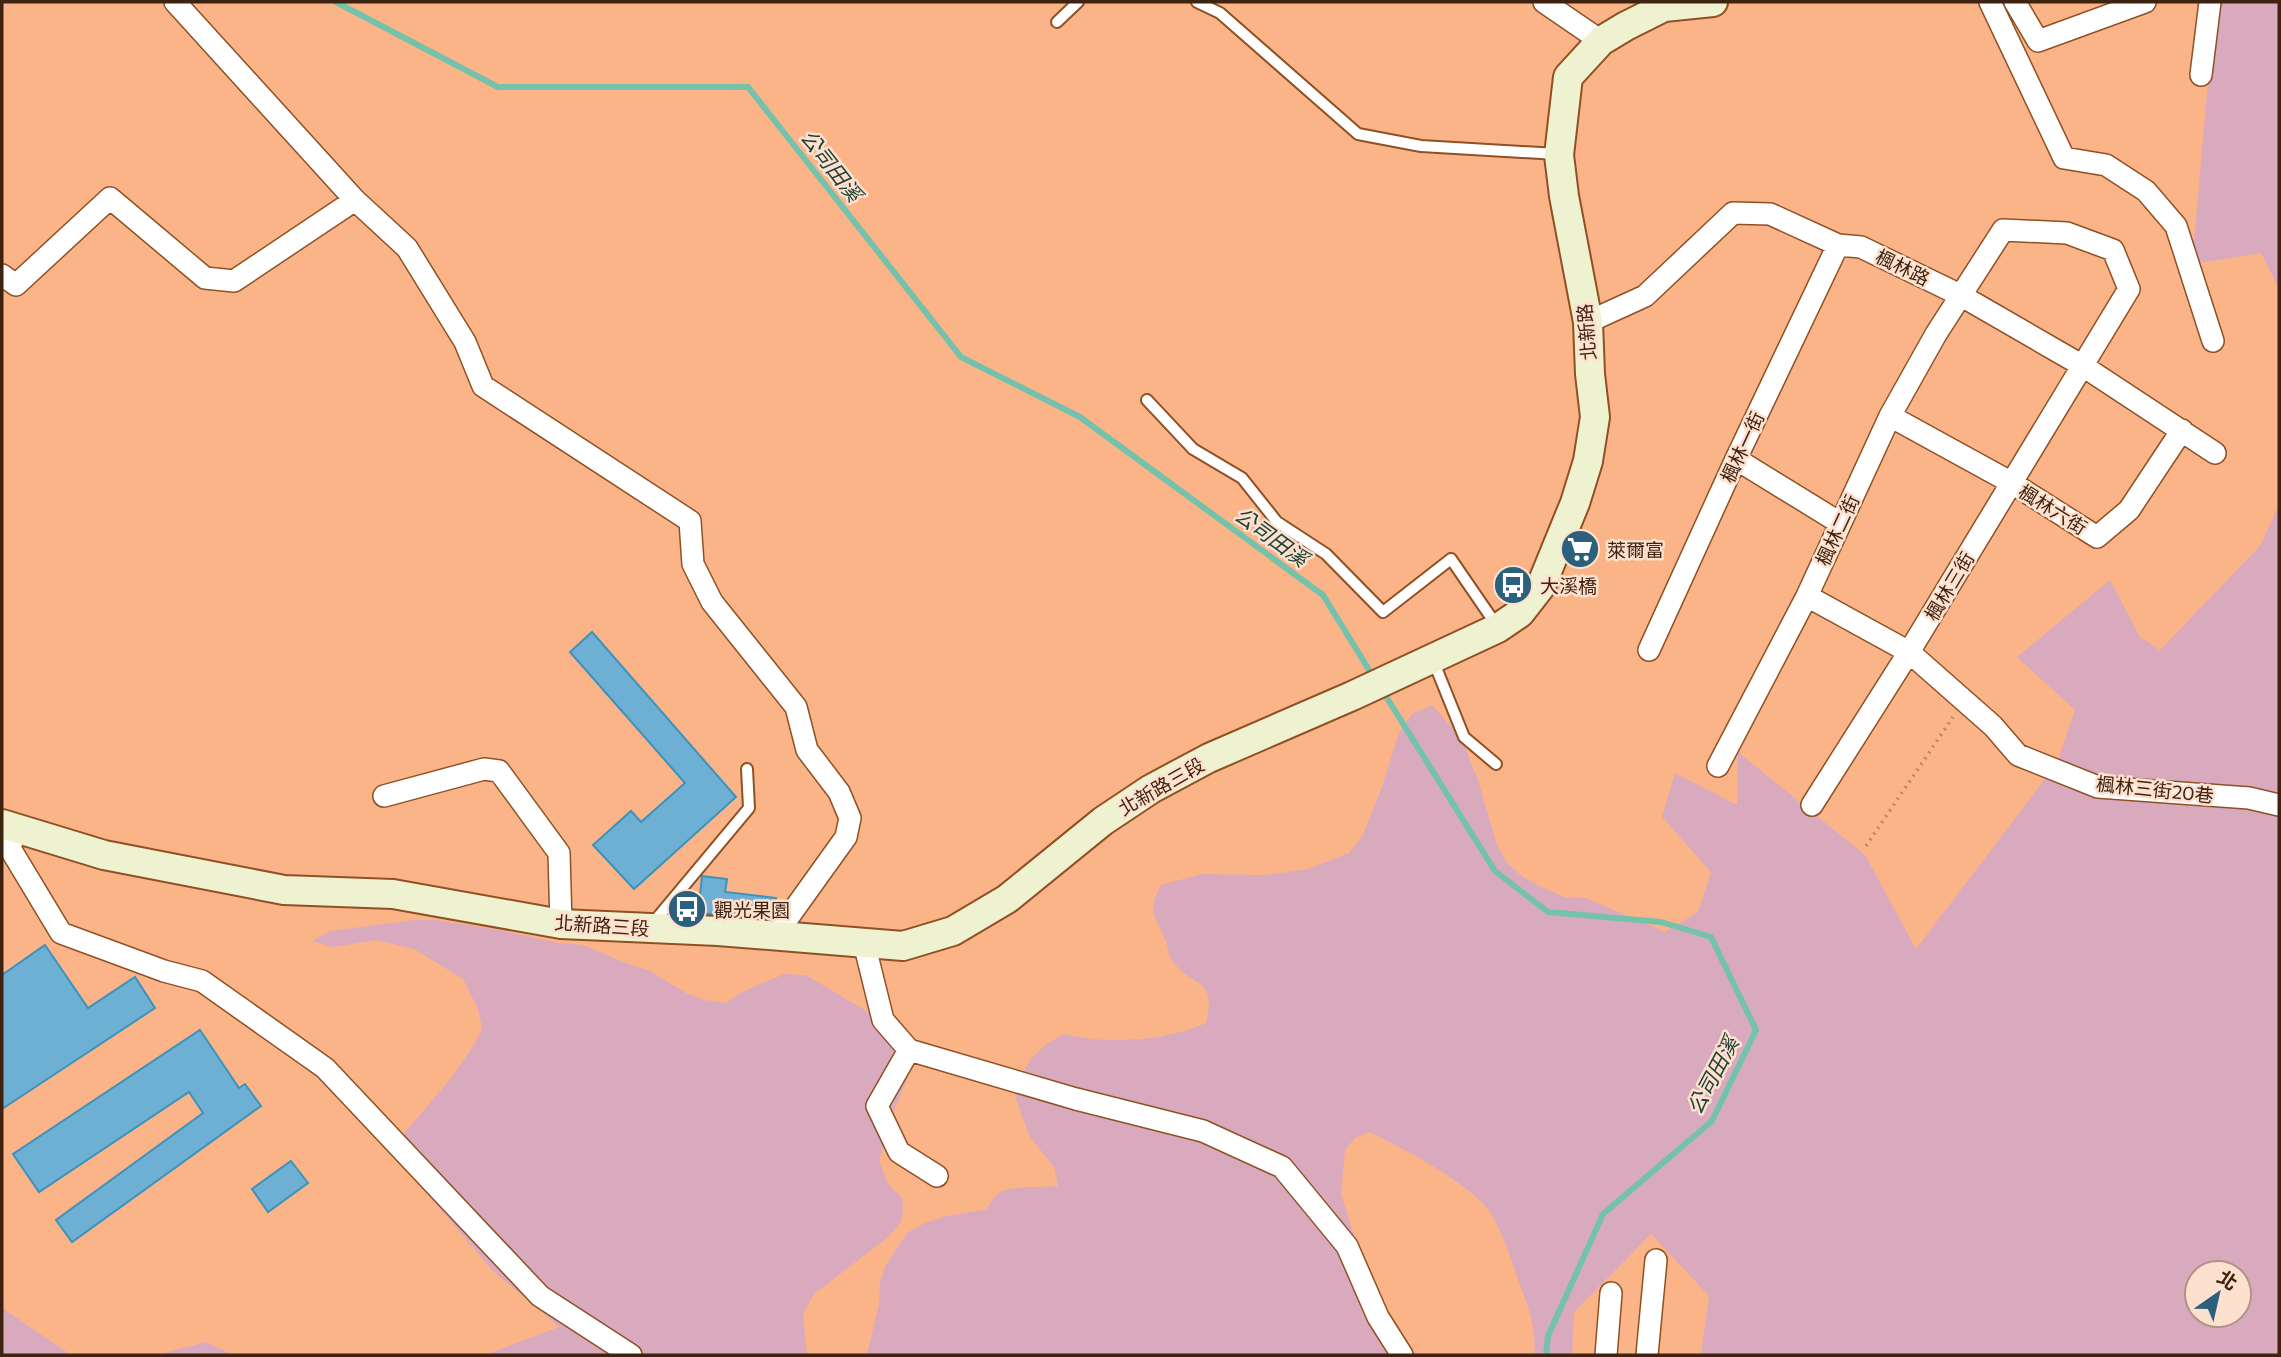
<svg xmlns="http://www.w3.org/2000/svg" width="2281" height="1357" viewBox="0 0 2281 1357" font-family="Commissioner,'Noto Sans TC',sans-serif">
	<style>
		.green { fill: #d9aabd; fill-rule: evenodd }
		.lines { fill: none; stroke-linecap: round; stroke-linejoin: round }
		.stream { stroke: #74c2ab; stroke-width: 6 }
		.building { fill: #6eb0d3; stroke: #3d92bc; stroke-width: 2 }
		.service-casing { stroke: #8f5024; stroke-width: 14 }
		.minor-casing { stroke: #8f5024; stroke-width: 24 }
		.secondary-casing { stroke: #8f5024; stroke-width: 32 }
		.path { stroke: #c08662; stroke-width: 3.5; stroke-dasharray: 2 5; stroke-linecap: butt }
		.service { stroke: #fff; stroke-width: 10 }
		.minor { stroke: #fff; stroke-width: 21 }
		.secondary { stroke: #eff2d0; stroke-width: 28 }
		.labels { text-anchor: middle; dominant-baseline: central; stroke-width: 5; stroke-linejoin: round; paint-order: stroke }
		.street-label { font-size: 19px; fill: #3e2311; stroke: #fee0ce }
		.poi-label { font-size: 19px; fill: #3e2311; stroke: #fee0ce; text-anchor: start }
		.water-label { font-size: 21px; font-style: italic; fill: #1d4137; stroke: #fee0ce }
	</style>
	<rect width="100%" height="100%" fill="#fbb487"/>
	<!-- green -->
	<path class="green" d="M2215,2h64v287l-18,-36 -69,11z
		M2279,505v850h-578l8,-59 -58,-62 -77,78 -2,43h-38c3,-25 -6,-49 -15,-73 -8,-24 -16,-48 -29,-70 -16,-26 -92,-67 -121,-80l-14,6 -10,12 -4,44 51,161h-525l12,-51 1,-22 6,-17 21,-32 18,-10 22,-7 40,-7c2,-4 6,-11 9,-14 13,-11 45,-7 62,-9l-4,-19 -24,-30 -15,-40 4,-17 11,-20 15,-15 19,-11c42,11 102,7 142,-11 11,-46 -12,-34 -33,-61 -5,-6 -5,-14 -7,-21 -11,-27 -20,-26 -5,-56l41,-11 62,1 25,-3 19,-3 41,-16 13,-16 20,-50 17,-54 13,-19 20,-9 30,34 16,41 19,65 10,18 16,14 20,11 22,9 21,1 79,34 33,-20 13,-40 -49,-55 13,-44 62,32 1,-53 127,103 51,94 141,-186 18,-53 -58,-53 93,-77 30,57 20,13 100,-104zM2197,1273h42v42h-42z
		M415,920h21l63,10 60,13 24,2 43,18 22,7 38,23 19,7 20,3 17,-11 42,-18 22,1 72,43 26,36 4,23 -17,41 -12,43 9,23 15,15 -1,22 -15,17 -73,56 -11,20 4,41h-322l74,-28 -67,-57 -102,-120 62,-73 22,-32 8,-17 -4,-19 -15,-30 -49,-30 -38,-9 -43,7 -21,-6 18,-10z
		M2,1308l69,47h-69z
		M206,1342l27,13h-77z"/>
	<g class="lines">
		<!-- stream -->
		<path class="stream" d="M336,2l162,85h250l213,270 119,60 243,178 51,83
			M1382,690l113,181 53,41 113,10 50,15 45,93 -44,91 -109,93 -55,122 -2,19"/>
	</g>
	<!-- building -->
	<path class="building" d="M592,632l144,165 -102,92 -41,-44 38,-34 10,11 44,-39 -115,-131z
		M702,876l25,3 -2,13 51,6 -3,18 -2,3 -73,-6z
		M45,945l43,63 47,-31 20,31 -153,101v-134z
		M200,1030l39,58 6,-4 16,22 -189,136 -16,-22 147,-107 -14,-21 -150,100 -26,-38z
		M291,1161l17,22 -40,29 -16,-23z"/>
	<g class="lines">
		<!-- service casing -->
		<g class="service-casing">
			<path id="service" d="M1197,2l23,11 138,121 63,12 136,8
				M1057,22l21,-20
				M1147,400l46,49 49,29 35,44 49,32 57,58 68,-53 46,67
				M1433,660l31,77 32,27
				M653,923l96,-115 -2,-39"/>
		</g>
		<!-- minor casing -->
		<g class="minor-casing">
			<path id="minor" d="M175,2l180,198 52,48 58,94 18,44 207,135 3,43 19,38 84,105 11,43 32,42 11,26 -4,19 -71,99
				M1544,2l57,39
				M1990,2l74,156 42,7 40,26 30,35 37,115
				M2015,2l23,39 107,-39
				M2201,75l9,-73
				M2,275l14,10 94,-87 95,80 29,3 121,-81
				M1588,322l57,-26 88,-83 37,1 68,31 23,2 99,48 123,71 132,87
				M1890,416l122,67 85,54 32,-27 53,-80
				M1736,459l104,64
				M1807,596l102,56 84,74 25,29 80,32 151,11 30,7
				M1649,650l87,-191 102,-214
				M1718,766l89,-170 83,-180 46,-82 67,-104 64,3 46,17 16,39 -220,363 -97,153
				M384,796l100,-27 15,2 60,82 2,71
				M12,827l-1,23 50,83 103,38 38,10 123,87 215,228 91,59
				M864,943l19,77 26,30 167,49 127,32 79,36 65,79 31,71 24,38
				M909,1050l-32,56 22,46 38,24
				M1606,1355l5,-62
				M1647,1355l9,-95"/>
		</g>
		<!-- secondary casing -->
		<g class="secondary-casing">
			<path id="secondary" d="M2,824l102,31 180,35 109,4 168,30 157,7 185,15 50,-15 54,-32 96,-78 48,-32 58,-31 143,-62 146,-68 22,-15 21,-27 34,-83 13,-42 7,-44 -5,-43 -2,-52 -24,-126 -5,-41 9,-78 33,-36 25,-15 38,-19 49,-5"/>
		</g>
		<!-- path -->
		<path class="path" d="M1866,846l87,-129"/>
		<!-- service -->
		<use href="#service" class="service"/>
		<!-- minor -->
		<use href="#minor" class="minor"/>
		<!-- secondary -->
		<use href="#secondary" class="secondary"/>
	</g>
	<!-- icons -->
	<defs>
		<g id="supermarket-disc" transform="scale(2.0125)"><circle r="9.5" fill="#2b617c" stroke="#fee0ce"/><path d="M-6-5.5h2.5l.6 2H6L4.5 2H-2.5L-4.4-4H-6ZM-1.5 3.2a1.3 1.3 0 1 0 .1 0ZM3 3.2a1.3 1.3 0 1 0 .1 0Z" fill="#fff"/></g>
		<g id="bus-disc" transform="scale(2.0125)"><circle r="9.5" fill="#2b617c" stroke="#fee0ce"/><path d="M-5-6H5V4H4V6H2V4H-2V6H-4V4H-5ZM-3.5-4V0h7V-4ZM-3.5 1.2v1.5H-2V1.2ZM2 1.2v1.5H3.5V1.2Z" fill="#fff"/></g>
	</defs>
	<g fill-rule="evenodd">
		<use href="#supermarket-disc" x="1580" y="549"/>
		<use href="#bus-disc" x="1513" y="585"/>
		<use href="#bus-disc" x="687" y="909"/>
	</g>
	<g class="labels">
		<!-- street labels -->
		<g class="street-label">
			<text transform="translate(1903 267) rotate(26)">楓林路</text>
			<text transform="translate(1586 332) rotate(-95)">北新路</text>
			<text transform="translate(1742 447) rotate(-65)">楓林一街</text>
			<text transform="translate(2053 509) rotate(32)">楓林六街</text>
			<text transform="translate(1837 530) rotate(-65)">楓林二街</text>
			<text transform="translate(1949 586) rotate(-59)">楓林三街</text>
			<text transform="translate(1161 786) rotate(-30)">北新路三段</text>
			<text transform="translate(2155 789) rotate(6)">楓林三街20巷</text>
			<text transform="translate(602 925) rotate(4)">北新路三段</text>
		</g>
		<!-- poi labels -->
		<g class="poi-label">
			<text x="1607" y="549">萊爾富</text>
			<text x="1540" y="585">大溪橋</text>
			<text x="714" y="909">觀光果園</text>
		</g>
		<!-- water labels -->
		<g class="water-label">
			<text transform="translate(832 165) rotate(52)">公司田溪</text>
			<text transform="translate(1272 536) rotate(36)">公司田溪</text>
			<text transform="translate(1712 1075) rotate(-62)">公司田溪</text>
		</g>
	</g>
	<!-- border -->
	<rect width="2281" height="1357" fill="none" stroke="#3e2311" stroke-width="7"/>
	<!-- north arrow -->
	<g transform="translate(2218 1294) rotate(34)"><circle r="33" fill="#fee0ce" stroke="#b19482" stroke-width="2"/>
	<path d="M0-5L12 26L0 18L-12 26Z" fill="#2b617c"/>
	<text y="-10" font-size="19" font-weight="bold" text-anchor="middle" fill="#3e2311">北</text>
	</g>
</svg>
